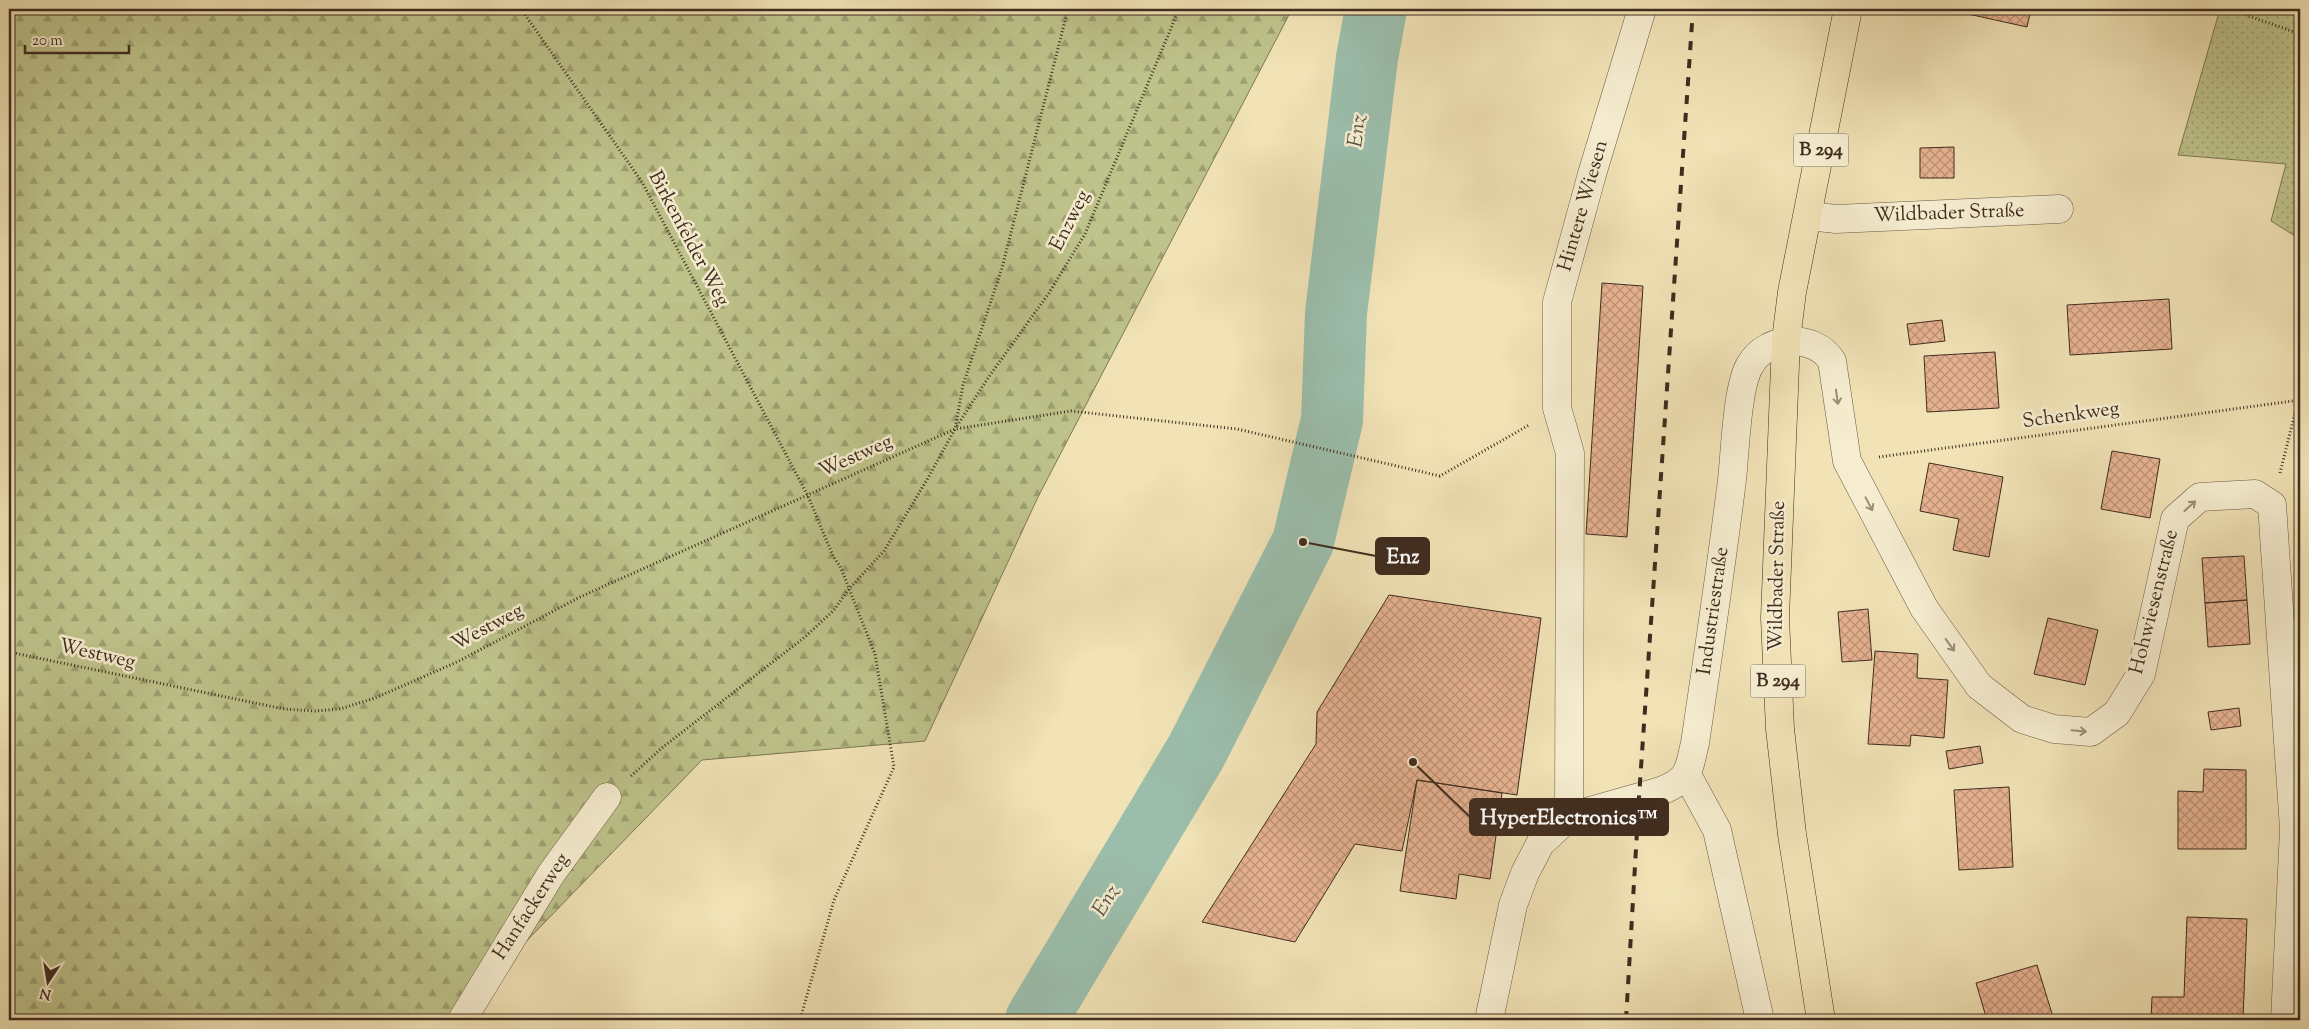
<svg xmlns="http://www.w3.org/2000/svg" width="2309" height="1029" viewBox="0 0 2309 1029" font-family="'Sorts Mill Goudy',serif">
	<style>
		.forest { fill: url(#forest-firs); stroke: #7f7855 }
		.garden { fill: url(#garden-dots); stroke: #7f7855 }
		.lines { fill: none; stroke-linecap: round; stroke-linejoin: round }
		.river { stroke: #9bbeac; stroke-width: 62 }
		.building { fill: url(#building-cross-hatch); stroke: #402c1f }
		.minor-casing { stroke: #6c5a45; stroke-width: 29 }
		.major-casing { stroke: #402c1f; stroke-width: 29 }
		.path { stroke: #402c1f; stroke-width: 3; stroke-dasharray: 1 2.5; stroke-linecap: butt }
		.minor { stroke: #f6edd0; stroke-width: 28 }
		.major { stroke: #f1e3b6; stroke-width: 28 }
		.rail { stroke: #402c1f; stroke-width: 4; stroke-dasharray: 9 9; stroke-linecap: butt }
		.oneway { stroke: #9b8c78 }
		.labels { text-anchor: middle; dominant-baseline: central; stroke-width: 5; stroke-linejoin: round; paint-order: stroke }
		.shield { fill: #f6edd0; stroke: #776654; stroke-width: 1 }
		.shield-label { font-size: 19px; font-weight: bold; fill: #402c1f }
		.street-label { font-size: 20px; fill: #402c1f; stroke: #f6edd0 }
		.water-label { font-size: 21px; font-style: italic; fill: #575042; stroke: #f6edd0 }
		.leader { fill: none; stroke: #402c1f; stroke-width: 2 }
		.callout-dot { fill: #402c1f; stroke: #f6edd0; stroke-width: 2 }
		.callout { fill: #402c1f; stroke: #402c1f; stroke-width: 2 }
		.callout-label { font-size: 21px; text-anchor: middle; font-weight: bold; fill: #fff }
	</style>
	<defs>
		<pattern id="forest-firs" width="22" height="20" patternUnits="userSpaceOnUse" patternTransform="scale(1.25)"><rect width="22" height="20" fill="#bec38b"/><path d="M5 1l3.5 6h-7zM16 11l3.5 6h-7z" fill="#9c9f71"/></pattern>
		<pattern id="garden-dots" width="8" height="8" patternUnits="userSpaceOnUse" patternTransform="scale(1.25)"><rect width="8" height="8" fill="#bec38b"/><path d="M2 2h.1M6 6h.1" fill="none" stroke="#9c9f71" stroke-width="1.8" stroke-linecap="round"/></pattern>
		<pattern id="building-cross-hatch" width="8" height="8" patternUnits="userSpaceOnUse" patternTransform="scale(1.25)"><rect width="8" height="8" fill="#e8b392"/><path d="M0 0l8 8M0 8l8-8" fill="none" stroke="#bd9277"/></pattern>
	</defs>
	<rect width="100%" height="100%" fill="#f1e3b6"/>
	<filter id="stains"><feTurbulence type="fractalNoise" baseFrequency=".004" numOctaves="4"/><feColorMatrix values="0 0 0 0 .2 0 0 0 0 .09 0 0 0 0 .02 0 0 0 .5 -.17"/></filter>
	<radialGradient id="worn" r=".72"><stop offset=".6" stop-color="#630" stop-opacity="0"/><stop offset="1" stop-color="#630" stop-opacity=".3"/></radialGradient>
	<!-- forest -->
	<path class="forest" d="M9,9h1283l-254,488 -113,244 -223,19 -252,260h-441z"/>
	<!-- garden -->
	<path class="garden" d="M2220,9h80v230l-29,-18 15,-57 -108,-9z"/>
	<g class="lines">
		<!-- river -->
		<path class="river" d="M1036,1020l160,-268 107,-210 29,-122 4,-107 31,-255 9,-49"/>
	</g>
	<!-- building -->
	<path class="building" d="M1960,9h71l-4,18 -68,-15z
		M1954,147v31h-34v-30z
		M1602,283l41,3 -16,251 -41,-3z
		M2169,299l3,50 -102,6 -3,-50z
		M1942,320l3,21 -35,4 -3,-21z
		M1995,352l4,56 -72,4 -3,-56z
		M2112,451l48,8 -10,59 -49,-9z
		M1929,463l74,14 -14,80 -36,-7 6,-31 -39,-8z
		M2244,556l3,44 -42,3 -3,-45z
		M1389,595l152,23 -24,177 -100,-15 -15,71 -47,-7 -60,98 -93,-20 114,-178 1,-32z
		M2247,600l3,44 -42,3 -3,-44z
		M1868,609l4,51 -30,2 -4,-50z
		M2048,618l50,12 -13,55 -51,-11z
		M1875,651l43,3 -1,24 31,2 -4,58 -33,-3 -1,11 -42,-2z
		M2239,708l2,18 -30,4 -3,-18z
		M1980,746l3,17 -34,6 -3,-18z
		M2204,769l42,1v79h-68v-58l25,1z
		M1417,780l85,13 -12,86 -31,-5 -3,25 -56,-8z
		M2009,787l4,80 -54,3 -5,-80z
		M2187,917l60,2 -4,101h-92l1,-23h32z
		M2037,965l17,55h-67l-11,-37z"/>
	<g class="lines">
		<!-- minor casing -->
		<g class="minor-casing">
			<path id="minor" d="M1809,216l27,3 223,-10
				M1687,775l30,55 43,190
				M1569,817l1,-364 -13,-45v-106l35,-128 50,-165
				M462,1020l89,-146 56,-77
				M1489,1020l24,-115 12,-32 15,-29 29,-27 92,-26c29,-12 27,-19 34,-48 13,-87 26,-175 37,-263 3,-27 5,-94 18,-115 17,-30 64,-32 82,-4l15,100 77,147 55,78 43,33 32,10 37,3 26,-19 24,-39 34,-155 25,-22 55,-3 17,11 22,324 -9,191"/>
		</g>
		<!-- major casing -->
		<g class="major-casing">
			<path id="major" d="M1821,1020l-29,-186 -12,-105 -5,-111 11,-278 6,-48 56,-283"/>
		</g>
		<!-- path -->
		<path class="path" d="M521,9l121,173 166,314 25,60 8,12 34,86 19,113 -60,133 -34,120
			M2229,9l71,25
			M957,426l31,-48 61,-85 36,-59 94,-225
			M1879,457l421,-57
			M2280,473l18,-72
			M9,652l275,57 31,2 25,-2 35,-11 82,-36 123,-65 375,-168 116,-18 166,18 203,47 89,-51
			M631,776l32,-29 142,-110 29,-27 14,-20 36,-39 44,-73 27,-49 8,-44 39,-117 66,-259"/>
		<!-- minor -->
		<use href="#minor" class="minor"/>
		<!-- major -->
		<use href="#major" class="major"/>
		<!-- rail -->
		<path class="rail" d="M1626,1020l13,-223 54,-788"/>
	</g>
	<!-- one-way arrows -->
	<defs><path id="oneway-shaft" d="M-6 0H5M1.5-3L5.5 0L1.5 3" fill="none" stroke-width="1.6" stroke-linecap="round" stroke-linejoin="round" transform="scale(1.25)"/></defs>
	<g class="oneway">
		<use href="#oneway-shaft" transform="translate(1837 397) rotate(82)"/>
		<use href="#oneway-shaft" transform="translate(1869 504) rotate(62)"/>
		<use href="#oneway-shaft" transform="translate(2190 506) rotate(-42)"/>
		<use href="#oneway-shaft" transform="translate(1950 645) rotate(54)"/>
		<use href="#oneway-shaft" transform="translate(2079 731) rotate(5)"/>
	</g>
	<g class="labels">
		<!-- shield labels -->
		<g class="shield">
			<rect x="1793.5" y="133.5" width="55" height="33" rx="4"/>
			<rect x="1750.5" y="664.5" width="55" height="33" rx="4"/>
		</g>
		<g class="shield-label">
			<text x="1821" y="150">B 294</text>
			<text x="1778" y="681">B 294</text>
		</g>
		<!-- street labels -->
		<g class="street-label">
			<text transform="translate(1584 206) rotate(-74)">Hintere Wiesen</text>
			<text transform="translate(1949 214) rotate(-2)">Wildbader Straße</text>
			<text transform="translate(1071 221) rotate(-63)">Enzweg</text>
			<text transform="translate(688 239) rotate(62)">Birkenfelder Weg</text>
			<text transform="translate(2071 416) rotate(-8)">Schenkweg</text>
			<text transform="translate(856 457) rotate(-24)">Westweg</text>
			<text transform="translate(1778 576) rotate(-89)">Wildbader Straße</text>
			<text transform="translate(2155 602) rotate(-76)">Hohwiesenstraße</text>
			<text transform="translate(1714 611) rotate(-82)">Industriestraße</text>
			<text transform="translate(488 628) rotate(-28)">Westweg</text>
			<text transform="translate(97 655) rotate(13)">Westweg</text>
			<text transform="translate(532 907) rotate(-57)">Hanfackerweg</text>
		</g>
		<!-- water labels -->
		<g class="water-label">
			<text transform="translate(1358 131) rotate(-83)">Enz</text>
			<text transform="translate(1107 901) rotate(-59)">Enz</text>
		</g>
	</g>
	<!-- callouts -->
	<path class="leader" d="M1303 542L1376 556M1413 762L1470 817"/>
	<g class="callout-dot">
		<circle cx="1303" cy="542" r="5"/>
		<circle cx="1413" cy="762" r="5"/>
	</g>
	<g class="callout">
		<rect x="1376" y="538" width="53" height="36" rx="5"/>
		<rect x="1470" y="799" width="198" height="36" rx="5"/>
	</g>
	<g class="callout-label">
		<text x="1403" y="563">Enz</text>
		<text x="1569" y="824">HyperElectronics™</text>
	</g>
	<!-- margin -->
	<rect width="2309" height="1029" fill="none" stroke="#f1e3b6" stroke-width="30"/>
	<rect x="10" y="10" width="2289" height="1009" fill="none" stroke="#402c1f" stroke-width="2.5"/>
	<rect x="15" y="15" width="2279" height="999" fill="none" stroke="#402c1f"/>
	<!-- north arrow -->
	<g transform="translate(48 982) rotate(192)" stroke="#f6edd0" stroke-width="4" paint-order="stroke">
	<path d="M0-4L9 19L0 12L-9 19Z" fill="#402c1f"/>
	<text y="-8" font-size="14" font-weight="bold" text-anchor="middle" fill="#402c1f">N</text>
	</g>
	<!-- scale -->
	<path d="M25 45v8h104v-8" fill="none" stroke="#402c1f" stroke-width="2.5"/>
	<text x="32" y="45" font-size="15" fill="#402c1f" stroke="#f6edd0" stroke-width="4" paint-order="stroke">20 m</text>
	<rect width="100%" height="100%" filter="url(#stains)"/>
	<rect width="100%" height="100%" fill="url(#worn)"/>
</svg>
